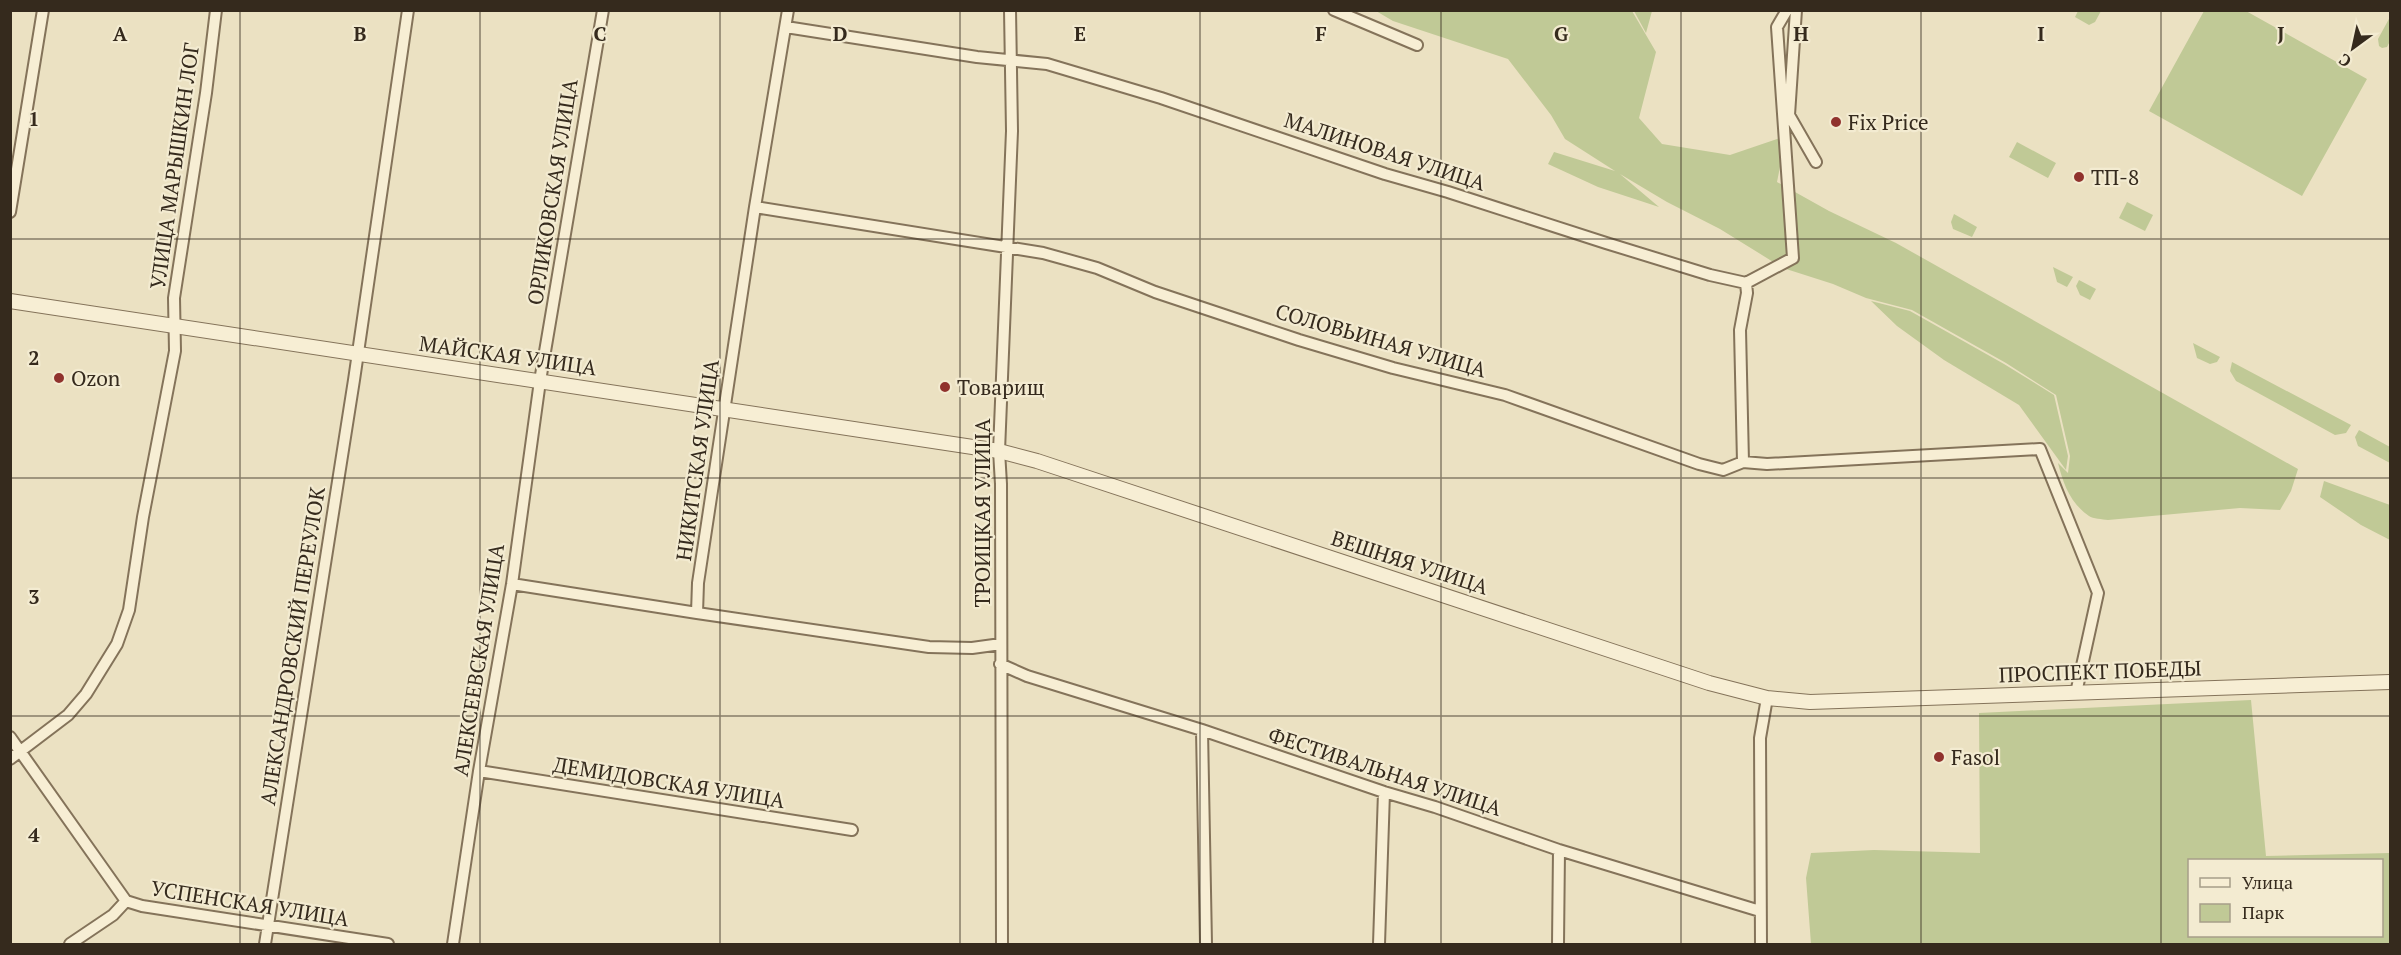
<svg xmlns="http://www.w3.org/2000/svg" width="2401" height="955" viewBox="0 0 2401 955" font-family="'PT Serif',serif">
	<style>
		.green { fill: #c0c996; fill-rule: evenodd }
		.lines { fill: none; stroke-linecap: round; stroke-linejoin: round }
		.minor-casing { stroke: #84735a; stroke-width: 14 }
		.tertiary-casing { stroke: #84735a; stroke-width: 16 }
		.minor { stroke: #f7eed4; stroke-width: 10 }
		.tertiary { stroke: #f7eed4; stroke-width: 14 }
		.grid { fill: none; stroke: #352a1d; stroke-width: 1.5; stroke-opacity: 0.55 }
		.poi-dot { fill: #90322d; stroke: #f3ebd1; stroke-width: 2 }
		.labels { text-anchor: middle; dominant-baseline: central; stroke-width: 4.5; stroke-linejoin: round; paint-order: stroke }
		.poi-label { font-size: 21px; fill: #352a1d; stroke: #f3ebd1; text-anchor: start }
		.street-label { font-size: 21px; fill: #352a1d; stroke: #f3ebd1 }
		.grid-label { font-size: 20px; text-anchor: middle; font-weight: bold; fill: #352a1d; stroke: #f3ebd1; stroke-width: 4.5; stroke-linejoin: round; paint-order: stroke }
	</style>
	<rect width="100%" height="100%" fill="#ebe1c2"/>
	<!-- green -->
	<path class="green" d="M1376,11h256l24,41 -17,66 23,26 68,11 56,-19 -9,46 52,29 67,32 402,226 -7,22 -11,19 -40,-2 -132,12c-6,-1 -15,-1 -19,-4 -19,-13 -26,-33 -31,-53l10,10 2,-17 -14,-61 -50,-32 -94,-53 -46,-12 -33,-14 -50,-16 -63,-39 -53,-27 -47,-28 39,33 -61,-20 -50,-23 6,-12 61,19 -50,-32 -14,-24 -43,-56 -115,-38z
		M1634,11h18l-6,22z
		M2078,11v-1l23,1 -6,11 -6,3 -14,-8z
		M2204,11h42l121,68 -65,117 -153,-85z
		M2390,17v24l-3,6 -5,1 -3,-2 -1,-7z
		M2017,142l39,21 -8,15 -39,-21z
		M2127,202l26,13 -8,16 -26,-13z
		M1954,214l23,13 -5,10 -19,-8 -2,-7z
		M2053,267l20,10 -6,10 -10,-5z
		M2079,280l17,9 -6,11 -10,-5 -4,-9z
		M1871,301l39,10 94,53 50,31 14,61 -2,14 -47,-65 -75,-45 -47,-34z
		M2193,343l27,14 -3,5 -7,2 -13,-6z
		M2232,362l119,63 -5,8 -11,2 -99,-54 -6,-10z
		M2359,430l31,17v16l-32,-17 -3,-9z
		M2324,481l66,24v35l-29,-15 -41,-28z
		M2251,700l15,156 124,-3v91h-579l-5,-66 5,-25 63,-3 106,3 -1,-140zM2190,860h192v76h-192z"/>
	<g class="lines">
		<!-- minor casing -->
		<g class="minor-casing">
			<path id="minor" d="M788,10l-33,197 -57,376 -1,30 232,34 43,1 29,-4
				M1334,10l83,35
				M1787,10l-10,17 16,231 -47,25 1,10 -7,37 3,132 24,2 273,-15 58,144 -22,100
				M1796,10l-7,105 27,47
				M786,27l191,30 70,7 114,34 224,76 63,18 158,51 104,32 36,8
				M755,207l288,46 54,15 58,24 144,48 94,28 112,27 194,69 24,6 20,-8
				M10,212l33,-202
				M512,584l185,29
				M1000,664l27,12 175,54 182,62 51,15 124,43 201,61
				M1202,730l4,214
				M10,737l116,164 16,5 246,38
				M10,759l58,-44 18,-21 31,-50 12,-34 14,-93 32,-166 -1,-53 32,-205 10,-83
				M479,771l373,59
				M70,944l43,-29 13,-14
				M265,944l89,-564 54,-370
				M453,944l26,-173 33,-187 28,-203 63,-371
				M1002,944l-1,-460 -2,-33 13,-320 -2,-121
				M1379,944l5,-152
				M1558,944l1,-94
				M1761,944l-1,-206 7,-40"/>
		</g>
		<!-- tertiary casing -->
		<g class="tertiary-casing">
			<path id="tertiary" d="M10,301l989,150 38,10 672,222 58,15 43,4 580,-20"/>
		</g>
		<!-- minor -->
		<use href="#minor" class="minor"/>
		<!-- tertiary -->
		<use href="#tertiary" class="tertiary"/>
	</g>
	<!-- grid -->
	<path class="grid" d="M240,10v934M480,10v934M720,10v934M960,10v934M1200,10v934M1441,10v934M1681,10v934M1921,10v934M2161,10v934M10,239h2380M10,478h2380M10,716h2380"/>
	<!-- markers -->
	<g class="poi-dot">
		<circle cx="1836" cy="122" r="6"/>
		<circle cx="2079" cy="177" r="6"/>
		<circle cx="59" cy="378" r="6"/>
		<circle cx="945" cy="387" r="6"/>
		<circle cx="1939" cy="757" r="6"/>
	</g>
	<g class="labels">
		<!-- poi labels -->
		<g class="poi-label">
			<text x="1848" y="122">Fix Price</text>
			<text x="2091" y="177">ТП-8</text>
			<text x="71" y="378">Ozon</text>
			<text x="957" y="387">Товарищ</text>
			<text x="1951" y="757">Fasol</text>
		</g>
		<!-- street labels -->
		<g class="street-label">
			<text transform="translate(1385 151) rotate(18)">МАЛИНОВАЯ УЛИЦА</text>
			<text transform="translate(174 166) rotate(-82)">УЛИЦА МАРЫШКИН ЛОГ</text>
			<text transform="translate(552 192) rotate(-81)">ОРЛИКОВСКАЯ УЛИЦА</text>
			<text transform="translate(1381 340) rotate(16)">СОЛОВЬИНАЯ УЛИЦА</text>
			<text transform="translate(508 355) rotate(8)">МАЙСКАЯ УЛИЦА</text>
			<text transform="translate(697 460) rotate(-82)">НИКИТСКАЯ УЛИЦА</text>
			<text transform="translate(982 513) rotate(-90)">ТРОИЦКАЯ УЛИЦА</text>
			<text transform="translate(1410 562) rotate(18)">ВЕШНЯЯ УЛИЦА</text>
			<text transform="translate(292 646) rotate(-81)">АЛЕКСАНДРОВСКИЙ ПЕРЕУЛОК</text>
			<text transform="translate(478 660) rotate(-81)">АЛЕКСЕЕВСКАЯ УЛИЦА</text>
			<text transform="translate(2100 671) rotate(-2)">ПРОСПЕКТ ПОБЕДЫ</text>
			<text transform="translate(1385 771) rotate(18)">ФЕСТИВАЛЬНАЯ УЛИЦА</text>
			<text transform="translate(669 782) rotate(9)">ДЕМИДОВСКАЯ УЛИЦА</text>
			<text transform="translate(250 903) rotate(9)">УСПЕНСКАЯ УЛИЦА</text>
		</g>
	</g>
	<g class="grid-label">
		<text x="120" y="41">A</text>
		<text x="360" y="41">B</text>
		<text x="600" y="41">C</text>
		<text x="840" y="41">D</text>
		<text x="1080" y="41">E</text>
		<text x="1321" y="41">F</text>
		<text x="1561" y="41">G</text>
		<text x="1801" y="41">H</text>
		<text x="2041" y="41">I</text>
		<text x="2281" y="41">J</text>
		<text x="34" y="126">1</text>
		<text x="34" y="365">2</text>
		<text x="34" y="604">3</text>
		<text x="34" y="842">4</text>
	</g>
	<!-- border -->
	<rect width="2401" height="955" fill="none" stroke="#352a1d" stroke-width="24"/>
	<!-- legend -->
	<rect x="2188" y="859" width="195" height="78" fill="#f3ebd1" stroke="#a79e89" stroke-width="1.5"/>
	<rect x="2200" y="878" width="30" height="9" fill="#f7eed4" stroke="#a79e89" stroke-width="1.5"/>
	<text x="2242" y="889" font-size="18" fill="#352a1d">Улица</text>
	<rect x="2200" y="904" width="30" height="18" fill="#c0c996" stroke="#a79e89" stroke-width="1.5"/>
	<text x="2242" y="919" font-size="18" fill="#352a1d">Парк</text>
	<!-- north arrow -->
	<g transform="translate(2353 48) rotate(213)" stroke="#f3ebd1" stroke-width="4.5" paint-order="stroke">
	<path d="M0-4.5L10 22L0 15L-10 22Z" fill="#352a1d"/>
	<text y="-9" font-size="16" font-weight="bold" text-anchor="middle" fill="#352a1d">С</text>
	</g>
</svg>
